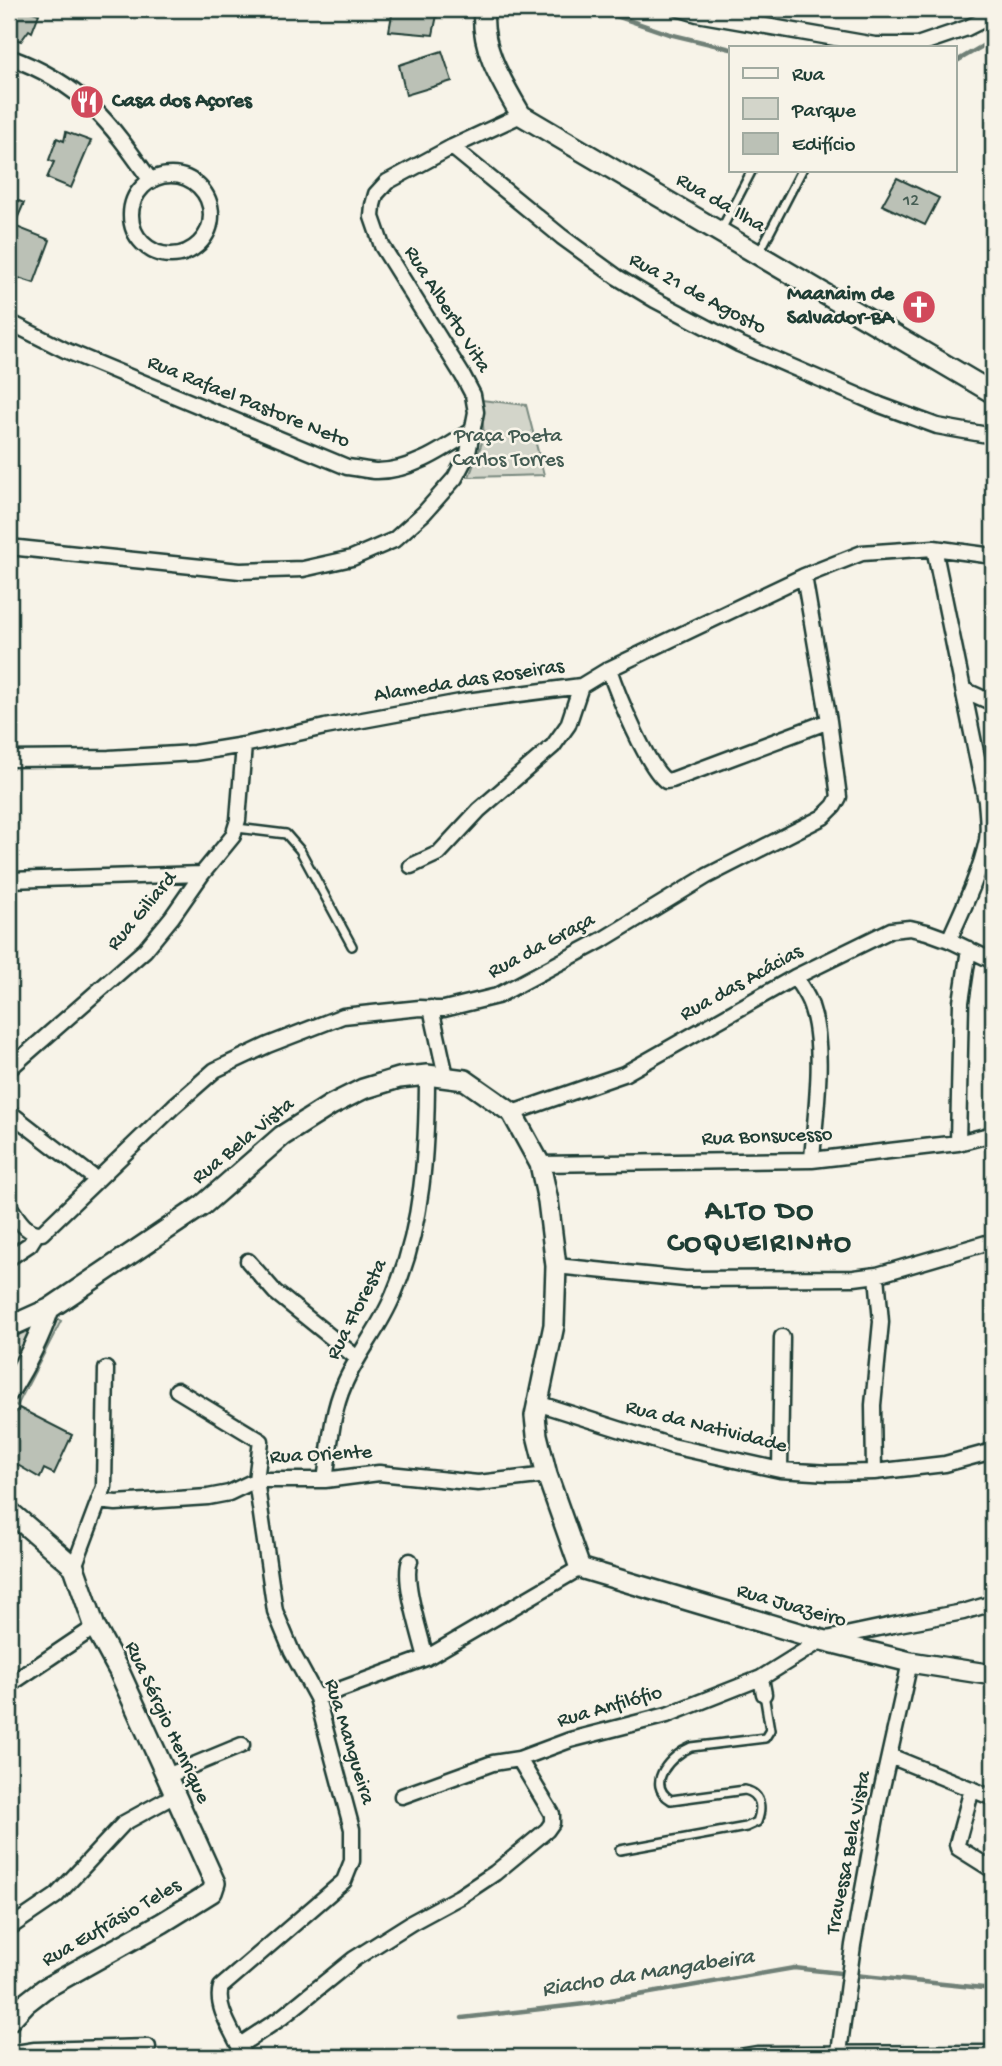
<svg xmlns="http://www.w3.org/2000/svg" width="1002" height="2066" viewBox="0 0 1002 2066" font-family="'Gochi Hand',sans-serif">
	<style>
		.green { fill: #d3d5ca; stroke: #79897f; stroke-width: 2 }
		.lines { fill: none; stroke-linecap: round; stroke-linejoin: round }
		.stream { stroke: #6f8077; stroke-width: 4.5 }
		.building { fill: #bbc1b6; stroke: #1f3d34; stroke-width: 2 }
		.service-casing { stroke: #1f3d34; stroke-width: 12 }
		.minor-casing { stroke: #1f3d34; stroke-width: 19 }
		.secondary-casing { stroke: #1f3d34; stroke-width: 24 }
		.service { stroke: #f7f3e8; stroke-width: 7 }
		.minor { stroke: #f7f3e8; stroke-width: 14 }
		.secondary { stroke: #f7f3e8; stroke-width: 19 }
		.labels { text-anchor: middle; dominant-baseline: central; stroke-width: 5; stroke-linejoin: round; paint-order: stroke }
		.number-label { font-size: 18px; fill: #465e54 }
		.poi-label { font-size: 21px; font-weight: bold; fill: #1f3d34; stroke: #f7f3e8; text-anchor: start }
		.street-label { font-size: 21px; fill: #1f3d34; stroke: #f7f3e8 }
		.park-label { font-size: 21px; fill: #435b52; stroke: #f7f3e8 }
		.water-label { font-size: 23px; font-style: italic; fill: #405950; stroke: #f7f3e8 }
		.district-label { font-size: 28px; font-weight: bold; letter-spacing: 2px; fill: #1f3d34; stroke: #f7f3e8 }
	</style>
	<rect width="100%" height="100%" fill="#f7f3e8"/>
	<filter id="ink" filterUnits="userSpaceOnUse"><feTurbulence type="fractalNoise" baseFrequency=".0143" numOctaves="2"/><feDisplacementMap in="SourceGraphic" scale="14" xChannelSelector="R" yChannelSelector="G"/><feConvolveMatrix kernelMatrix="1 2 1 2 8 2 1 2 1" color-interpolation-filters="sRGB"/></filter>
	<g filter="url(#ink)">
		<!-- green -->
		<path class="green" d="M481,400l45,5 18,70 -75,2 15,-40z
			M43,1312l18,9 -44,85 -8,-5v-76z"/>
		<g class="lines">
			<!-- stream -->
			<path class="stream" d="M596,9l73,25 62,15
				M955,62l38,-22
				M854,1975l139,14
				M462,2018l131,-15 201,-35 46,5"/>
		</g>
		<!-- building -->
		<path class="building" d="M9,9h14l16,5 -7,18 -3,-2 -8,11 -12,-4z
			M393,9l45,1 -5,25 -44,-4z
			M442,51l10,30 -46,14 -7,-30z
			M66,132l25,9 -20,47 -24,-10 7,-16 -5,-2 8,-22 7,3z
			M897,178l42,20 -14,27 -43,-20z
			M9,197l15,6 -10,23 36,14 -16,43 -25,-8z
			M19,1408l53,27 -18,39 -10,-5 -4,9 -31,-18v-39z"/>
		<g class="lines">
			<!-- service casing -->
			<g class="service-casing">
				<path id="service" d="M721,230l31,-60
					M759,253l43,-83
					M237,828l49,6 14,16 52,96
					M620,1850l126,-23 11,-5c5,-13 5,-28 -12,-32l-74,10c-27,-16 0,-45 20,-53l74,-9 5,-8 -6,-36"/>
			</g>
			<!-- minor casing -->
			<g class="minor-casing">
				<path id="minor" d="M680,9l17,5 178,31h42l50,-17 26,-13
					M9,57c72,26 100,64 142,124
					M452,147l110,90 55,40 38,23 84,44 141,61 57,21 56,10
					M131 215a40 40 0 1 1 80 0a40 40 0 1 1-80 0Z
					M9,322l58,29 280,116c9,1 19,3 28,4 36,1 69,-22 98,-41
					M9,547l231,24 63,-2 49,-11 42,-18 30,-27 31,-35 13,-25 8,-41 -3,-17 -10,-19 -81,-130 -10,-29 1,-12 3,-11 11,-12 65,-35 69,-32
					M934,548l52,253c1,13 3,26 1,39 -6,31 -25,71 -38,100
					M609,669c8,24 38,98 57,112l6,-1 157,-59
					M964,690l29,13
					M9,759l100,-1 85,-5 50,-8 81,-18 141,-26 115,-15 28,-17 195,-93 58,-23 72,-5 59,8
					M411,866l28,-13 40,-43 74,-64 15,-21 13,-39
					M9,880l193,-6
					M795,977c6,10 13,19 16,29 15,43 4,108 1,154
					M431,1008l15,68
					M9,1069l136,-119 27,-33 30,-43 31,-38 5,-16 6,-75
					M9,1112l88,68
					M512,1113l112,-39 171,-97 96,-47 19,-2 17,4 22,8 44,21
					M958,1143l3,-141 8,-53
					M540,1164l272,-4 146,-17 35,-9
					M9,1206c9,12 16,28 33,27l132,-127 41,-36 53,-25 75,-29 77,-8 24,1 53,-13 105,-56 105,-64 116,-59 11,-11 5,-9 -10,-76 -25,-145
					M9,1258l21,-14 7,-11
					M248,1261l27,31 82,66
					M556,1266l129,13 169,-1 23,-3 116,-34
					M177,1390l84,51 -5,39 19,131 17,41 25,46 35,131v32l-8,20 -123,106c-7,22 16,50 23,70
					M537,1403l135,43 108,24 49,3 45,-1 71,-8 48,-13
					M780,1470l2,-133
					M874,1472l-1,-67 8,-83 -4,-47
					M325,1480c5,-31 6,-66 19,-95 13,-31 36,-57 49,-89 30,-69 34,-147 34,-221
					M99,1501l17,2 92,-6 21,-4 27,-13h69l54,-7 99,10 69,-8
					M410,1561c-8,19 11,75 16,97
					M74,1567l30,-80 2,-118
					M761,1678l3,16
					M9,1685l86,-58
					M317,1698l109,-40 154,-90
					M890,1756l103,42
					M167,1776l75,-31
					M972,1789l-15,55 1,4 35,22
					M402,1796l91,-33 26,-4 51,-19 97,-25 94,-37 61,-38 71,-15 70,-13 30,-9
					M9,1928l47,-32 68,-73 51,-28
					M240,2045l41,-27 73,-59 57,-36 48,-26 36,-24 52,-43 5,-7v-9l-33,-55
					M839,2053l14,-108 26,-144 31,-139
					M9,2054l26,-4 113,-3
					M739,2057l18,-3 236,-1"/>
			</g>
			<!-- secondary casing -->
			<g class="secondary-casing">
				<path id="secondary" d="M484,9c-4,39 18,73 37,106l472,278
					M9,1327l40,-18 154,-104 79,-69 49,-31 32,-16 36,-11 28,-3 38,5 47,33 28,51 8,37 8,65 -2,59 -19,91 2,19 10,40 33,93 242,72 88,22 83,13
					M9,1391c17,-27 30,-52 40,-82
					M9,1511l65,56 21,60 24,44 25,55 71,157 -3,9 -50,31 -118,66 -18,14 -17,18"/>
			</g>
			<!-- service -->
			<use href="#service" class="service"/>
			<!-- minor -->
			<use href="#minor" class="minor"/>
			<!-- secondary -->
			<use href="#secondary" class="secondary"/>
		</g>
	</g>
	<!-- icons -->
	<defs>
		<g id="restaurant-disc" transform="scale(1.75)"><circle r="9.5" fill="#d1495b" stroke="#f7f3e8"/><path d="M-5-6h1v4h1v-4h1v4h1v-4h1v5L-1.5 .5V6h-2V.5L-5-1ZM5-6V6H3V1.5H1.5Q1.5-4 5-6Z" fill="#fff"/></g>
		<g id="church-disc" transform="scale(1.75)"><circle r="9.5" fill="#d1495b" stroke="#f7f3e8"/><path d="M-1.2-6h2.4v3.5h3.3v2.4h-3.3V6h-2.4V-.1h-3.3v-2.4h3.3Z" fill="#fff"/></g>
	</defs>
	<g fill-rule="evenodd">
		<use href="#restaurant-disc" x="87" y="102"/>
		<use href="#church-disc" x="919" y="307"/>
	</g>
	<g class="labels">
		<!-- number labels -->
		<g class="number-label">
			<text x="911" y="201">12</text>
		</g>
		<!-- poi labels -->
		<g class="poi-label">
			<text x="112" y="102">Casa dos Açores</text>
			<text x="894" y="295" text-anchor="end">Maanaim de<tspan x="894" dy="24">Salvador-BA</tspan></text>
		</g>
		<!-- street labels -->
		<g class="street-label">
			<text transform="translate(720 204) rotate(30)">Rua da Ilha</text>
			<text transform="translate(697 295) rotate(28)">Rua 21 de Agosto</text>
			<text transform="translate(446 310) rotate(58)">Rua Alberto Vita</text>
			<text transform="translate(248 403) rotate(22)">Rua Rafael Pastore Neto</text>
			<text transform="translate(469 682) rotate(-9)">Alameda das Roseiras</text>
			<text transform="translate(143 912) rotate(-50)">Rua Giliard</text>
			<text transform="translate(542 947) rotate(-28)">Rua da Graça</text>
			<text transform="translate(742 984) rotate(-29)">Rua das Acácias</text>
			<text transform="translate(767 1138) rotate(-2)">Rua Bonsucesso</text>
			<text transform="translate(244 1142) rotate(-39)">Rua Bela Vista</text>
			<text transform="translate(358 1310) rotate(-63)">Rua Floresta</text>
			<text transform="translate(706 1428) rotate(14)">Rua da Natividade</text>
			<text transform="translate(321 1456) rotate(-3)">Rua Oriente</text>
			<text transform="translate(791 1607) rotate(16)">Rua Juazeiro</text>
			<text transform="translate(610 1708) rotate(-16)">Rua Anfilófio</text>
			<text transform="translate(166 1723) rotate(65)">Rua Sérgio Henrique</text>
			<text transform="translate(348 1742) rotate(73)">Rua Mangueira</text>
			<text transform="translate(850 1853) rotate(-79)">Travessa Bela Vista</text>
			<text transform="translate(112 1924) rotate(-30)">Rua Eufrãsio Teles</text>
		</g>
		<!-- park labels -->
		<g class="park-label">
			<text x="508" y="437">Praça Poeta<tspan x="508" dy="24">Carlos Torres</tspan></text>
		</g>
		<!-- water labels -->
		<g class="water-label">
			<text transform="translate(648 1974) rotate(-9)">Riacho da Mangabeira</text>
		</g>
		<!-- district labels -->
		<g class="district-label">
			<text x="760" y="1212">ALTO DO<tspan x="760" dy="32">COQUEIRINHO</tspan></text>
		</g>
	</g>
	<!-- margin -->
	<rect width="1002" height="2066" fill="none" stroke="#f7f3e8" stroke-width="35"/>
	<rect x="18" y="18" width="967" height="2031" fill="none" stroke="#1f3d34" stroke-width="2.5" filter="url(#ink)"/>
	<!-- legend -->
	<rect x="729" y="46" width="228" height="126" fill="#f7f3e8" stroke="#a1aaa0" stroke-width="2"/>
	<rect x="743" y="68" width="35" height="10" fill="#f7f3e8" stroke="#a1aaa0" stroke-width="2"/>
	<text x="792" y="80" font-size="21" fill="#1f3d34">Rua</text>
	<rect x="743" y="98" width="35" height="21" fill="#d3d5ca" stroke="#a1aaa0" stroke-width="2"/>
	<text x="792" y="116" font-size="21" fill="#1f3d34">Parque</text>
	<rect x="743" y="133" width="35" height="21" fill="#bbc1b6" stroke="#a1aaa0" stroke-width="2"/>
	<text x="792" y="150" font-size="21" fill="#1f3d34">Edifício</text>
</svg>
